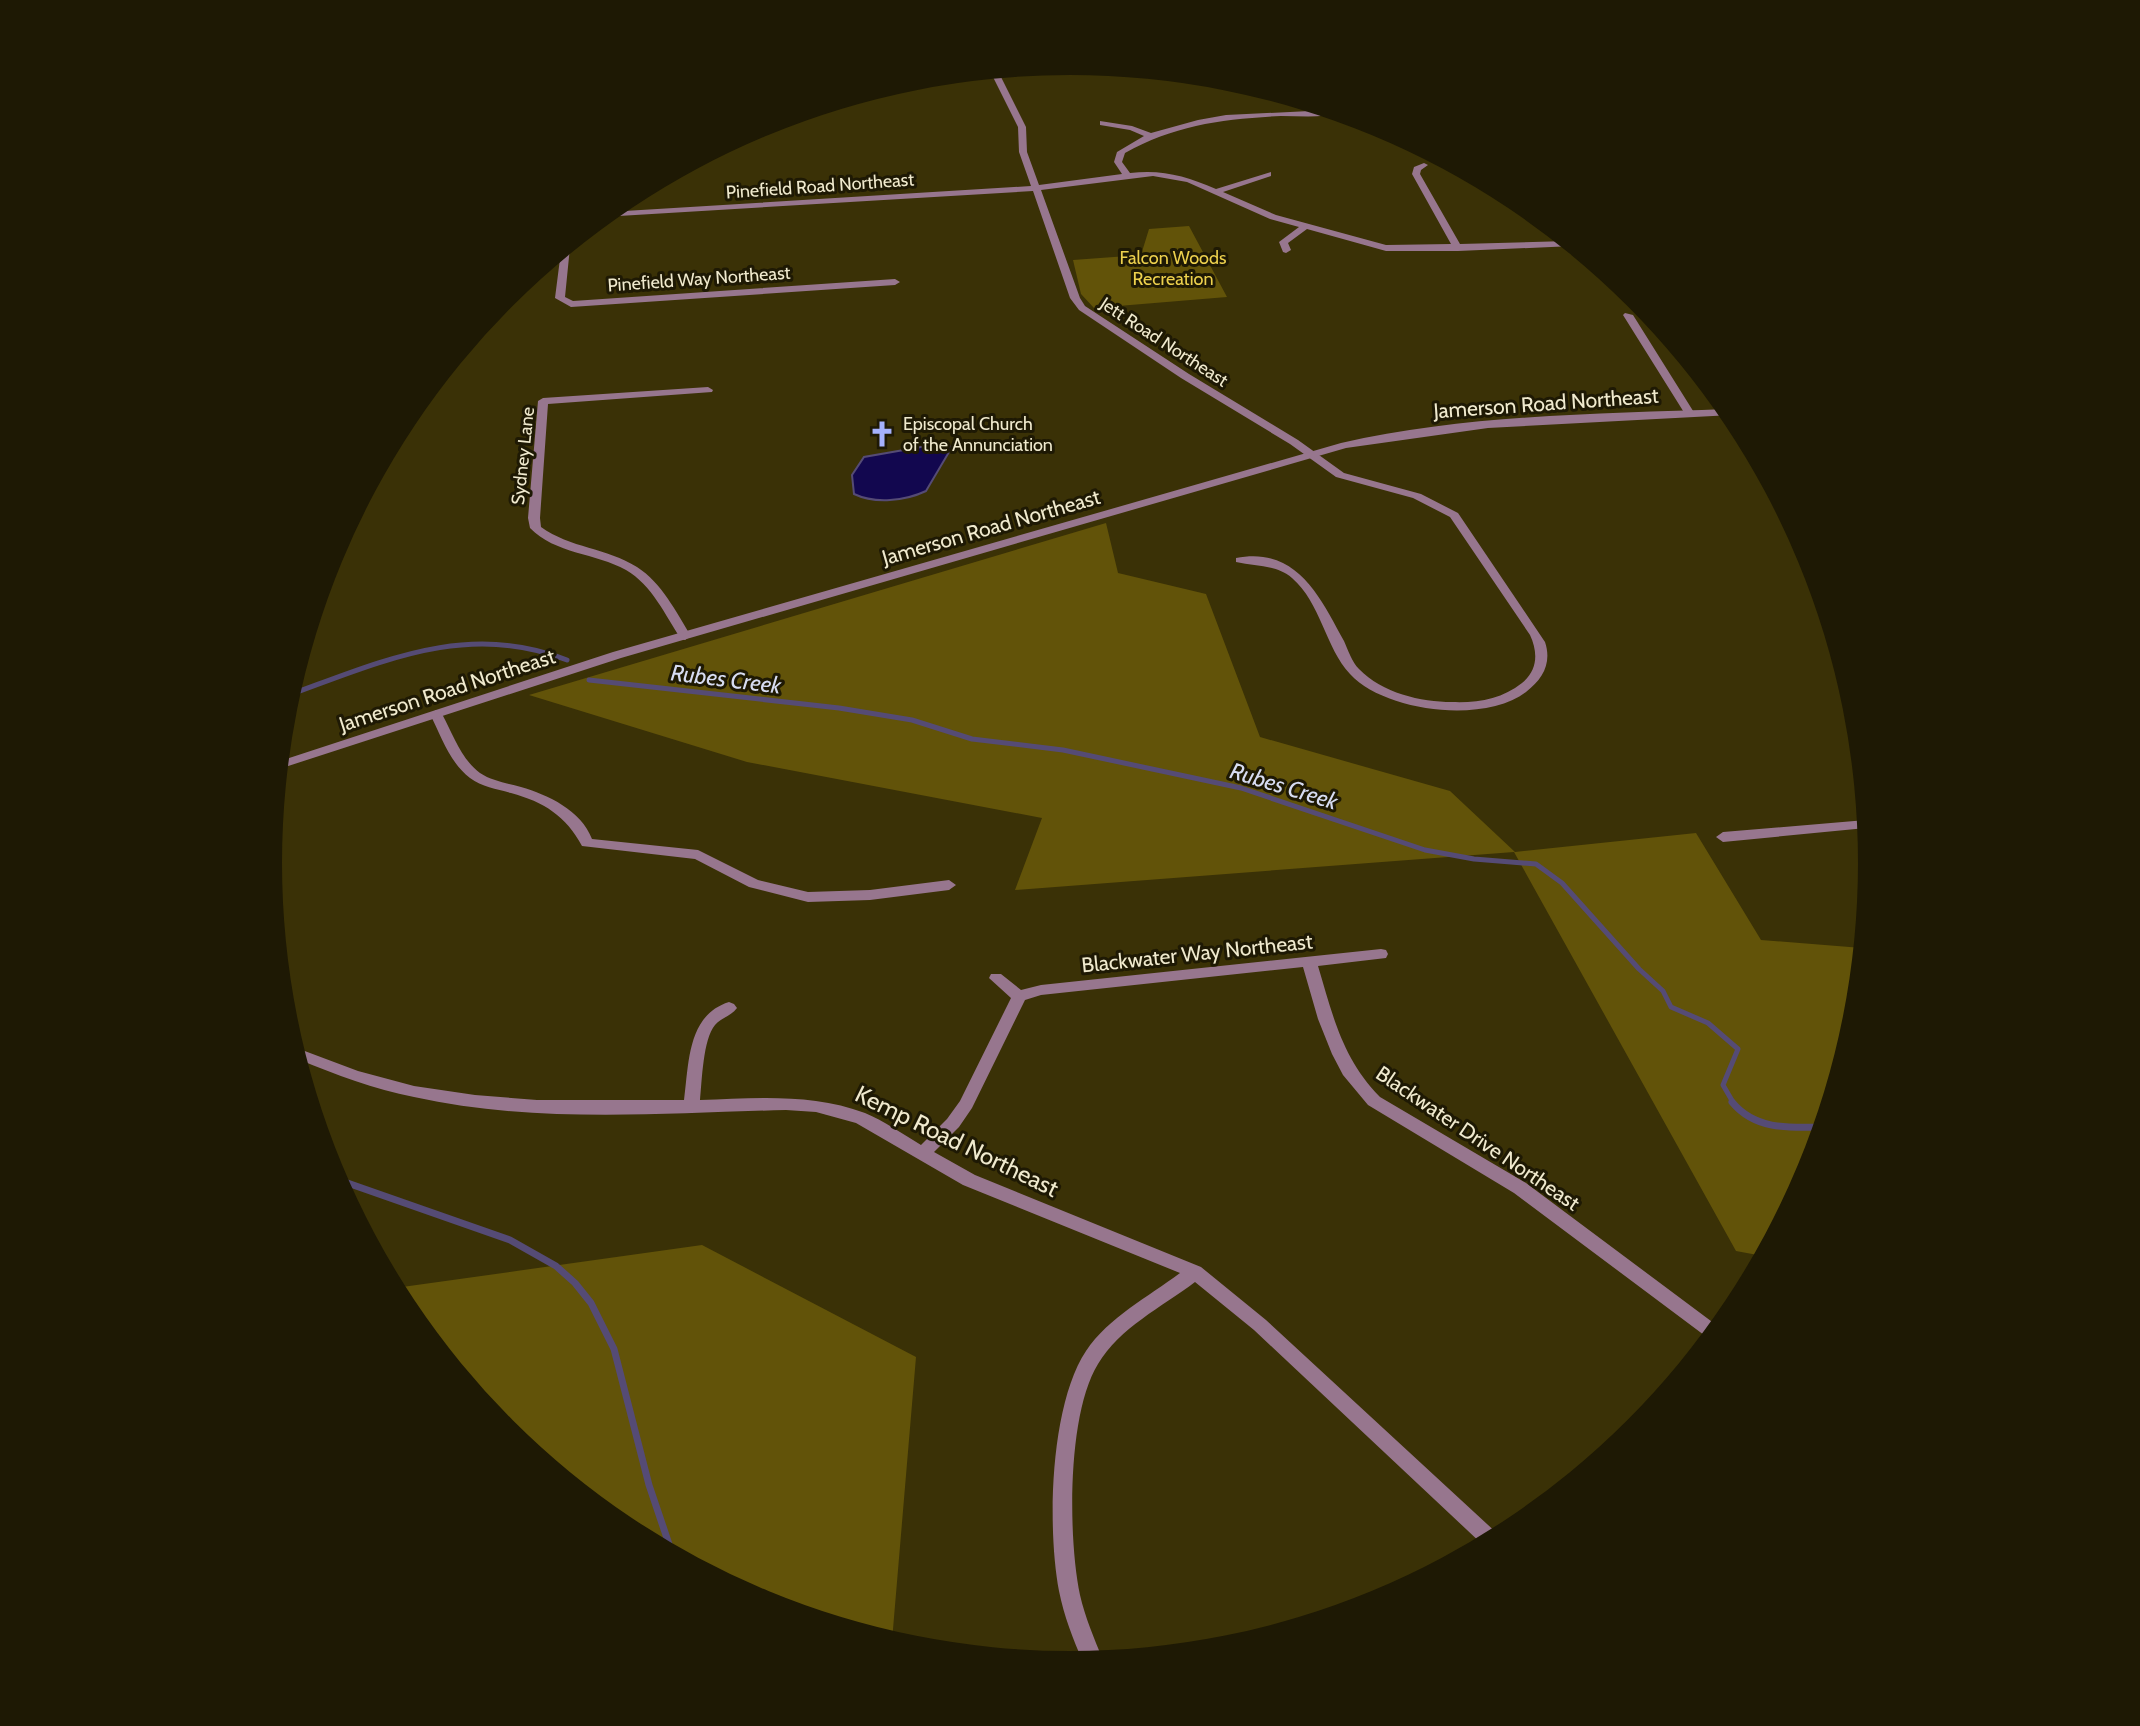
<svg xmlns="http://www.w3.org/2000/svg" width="2140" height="1726" viewBox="0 0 2140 1726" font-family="Cabin,sans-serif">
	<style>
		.green { fill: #625309 }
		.water { fill: #12074f; stroke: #554b75; stroke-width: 2 }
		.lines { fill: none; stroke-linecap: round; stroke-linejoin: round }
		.stream-far1 { stroke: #554b75; stroke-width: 5 }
		.stream { stroke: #554b75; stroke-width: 7 }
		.minor { fill: #97768e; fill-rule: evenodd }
		.tertiary { fill: #97768e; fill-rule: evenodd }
		.labels { text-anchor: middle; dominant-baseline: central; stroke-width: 6; stroke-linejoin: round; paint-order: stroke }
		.far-street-label { font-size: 18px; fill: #f0eace; stroke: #1e1904 }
		.far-park-label { font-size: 18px; fill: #edd14d; stroke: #1e1904 }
		.far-poi-label { font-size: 18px; fill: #f0eace; stroke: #1e1904; text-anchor: start }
		.street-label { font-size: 21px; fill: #f0eace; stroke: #1e1904 }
		.water-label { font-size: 23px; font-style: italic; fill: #d7dcf1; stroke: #1e1904 }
		.near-street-label { font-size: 24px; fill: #f0eace; stroke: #1e1904 }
	</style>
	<rect width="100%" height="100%" fill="#3a3106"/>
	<!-- green -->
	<path class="green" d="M1189,226l38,71 -133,11 -13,-14 -8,-34 68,-5 8,-26z
		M1106,523l12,50 88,21 54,143 190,54 65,61 181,-19 65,107 101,8 -7,71 -46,151 -46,86 -27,-5 -222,-399 -499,38 27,-72 -295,-56 -218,-67z
		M702,1245l214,112 -24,284 -129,-39 -138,-74 -121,-100 -99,-121 -10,-19z"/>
	<!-- water -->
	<path class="water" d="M938,444l14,3 -26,44c-21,10 -51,13 -72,3l-2,-19 12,-18z"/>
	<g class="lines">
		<!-- stream-far1 -->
		<path class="stream-far1" d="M589,680l250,28 73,12 60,19 91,11 178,38 184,62 49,9 62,5 26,19 77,86 24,22 8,16 37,16 30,26 -15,36 11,19
			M289,695c94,-34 179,-74 278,-35"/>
		<!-- stream -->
		<path class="stream" d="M1732,1102c23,28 57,26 90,25
			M336,1179l174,61 46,26 19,17 16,20 23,46 35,136 23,68"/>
		<!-- minor -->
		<path class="minor" d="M1001,70l-1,5 26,52 1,25 12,33 83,-11 -8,-12 3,-10 27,-16 -14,-6 -30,-5v-4l32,5 19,7 47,-13 28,-5 104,-5 11,3c-19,5 -40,3 -60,3 -58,3 -106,9 -156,37l-3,9 8,11c32,-4 56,3 86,16l55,-17v4l-48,16 53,23 110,30 65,-1 -39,-70 2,-7 10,-4 4,2 -7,5 -1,4 40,70 108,-3 5,5 -115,5h-72l-79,-22 -19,14 3,7 -5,3 -3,-1 -4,-10 20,-15 -29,-8 -83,-37 -34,-6 -112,14 39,108 5,8 104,68 109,66 46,33 77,21 37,19 87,129c7,21 -2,37 -19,50 -42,32 -141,20 -176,-18 -25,-27 -29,-71 -58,-96 -17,-14 -36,-11 -56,-16v-4c61,-12 84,39 108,83 4,9 8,21 15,28 23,24 62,33 93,33 26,1 50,-3 70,-19 16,-13 16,-31 8,-48l-80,-118 -37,-19 -77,-21 -46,-33 -109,-66 -102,-68 -9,-12 -37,-107 -431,26 6,-5 423,-26 -12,-34 -1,-25 -25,-50 -88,4 32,-5 56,-3v-2z
			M568,245l2,2 -5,50 8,4 322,-22 5,3 -5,3 -324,22 -16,-9 6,-47z
			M1625,313l8,2 62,99 -1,2 -4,1 -5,-3 -62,-99z
			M708,387l5,3 -1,2 -164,12 -8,114 1,9c29,21 66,21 96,40 25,16 39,45 54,69l-6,4 -4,-1c-16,-24 -29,-54 -55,-69 -30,-17 -71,-16 -96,-42l-2,-10 10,-117 5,-3z
			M436,710l6,4c11,20 19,45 38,59 12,8 27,10 41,14 27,8 60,23 71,52l106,11 60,30 50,12 62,-2 79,-10 7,5 -7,5 -79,10 -62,2 -59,-15 -54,-28 -113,-13c-16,-30 -38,-44 -71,-53 -14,-4 -29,-6 -41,-15 -20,-15 -29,-42 -40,-64z
			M1866,820v8l-143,14 -7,-5 7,-5z
			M1381,949l5,1 2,4 -2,4 -68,8c15,50 24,92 62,131l146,86 193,144 -11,11 -194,-145 -146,-88 -25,-30 -11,-21 -14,-35 -15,-52 -262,28 -16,5 -53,108 -13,19 -25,25 41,23 226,92 65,53 234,216 -17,9 -229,-215 -59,-48c-33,25 -76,46 -97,82 -31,50 -30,174 -18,231 5,22 14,43 23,65l-20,2c-10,-23 -19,-46 -24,-71 -12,-63 -9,-186 27,-240 23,-34 62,-54 94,-78l-217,-88 -107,-62 -40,-11 -30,-2c-123,3 -251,14 -372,-13 -40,-8 -78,-22 -116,-38l-4,-12 64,24 56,15 61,9 62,5h147c5,-36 3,-85 45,-98l5,2 3,4c-6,8 -16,10 -22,17 -12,14 -13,56 -15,75 55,-2 112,-7 165,13 19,8 38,21 56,32l26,-26 13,-18 51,-103 -22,-20 2,-4h10l20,16 20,-5z"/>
		<!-- tertiary -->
		<path class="tertiary" d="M1727,409l5,6 -244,13 -142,20 -725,210 -342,111 1,-8 333,-109 728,-209c126,-29 258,-29 386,-34z"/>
	</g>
	<!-- icons -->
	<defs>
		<g id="church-bare" transform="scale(2.1)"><path d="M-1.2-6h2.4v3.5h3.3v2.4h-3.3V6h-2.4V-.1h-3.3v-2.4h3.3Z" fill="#a5b1fc" stroke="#1e1904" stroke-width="2.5" paint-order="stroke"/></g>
	</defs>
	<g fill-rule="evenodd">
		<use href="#church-bare" x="882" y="434"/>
	</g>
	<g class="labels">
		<!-- far-street labels -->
		<g class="far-street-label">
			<text transform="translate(820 186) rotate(-4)">Pinefield Road Northeast</text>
			<text transform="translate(699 279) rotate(-4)">Pinefield Way Northeast</text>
			<text transform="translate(1164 342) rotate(33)">Jett Road Northeast</text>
			<text transform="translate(523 456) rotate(-84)">Sydney Lane</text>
		</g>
		<!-- far-park labels -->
		<g class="far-park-label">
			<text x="1173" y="258">Falcon Woods<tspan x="1173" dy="21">Recreation</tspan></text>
		</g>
		<!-- far-poi labels -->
		<g class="far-poi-label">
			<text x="903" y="424">Episcopal Church<tspan x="903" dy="21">of the Annunciation</tspan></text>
		</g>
		<!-- street labels -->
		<g class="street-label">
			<text transform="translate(1546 403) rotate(-4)">Jamerson Road Northeast</text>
			<text transform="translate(991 527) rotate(-16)">Jamerson Road Northeast</text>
			<text transform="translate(447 690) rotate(-18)">Jamerson Road Northeast</text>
			<text transform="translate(1197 953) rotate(-6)">Blackwater Way Northeast</text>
			<text transform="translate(1478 1138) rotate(34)">Blackwater Drive Northeast</text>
		</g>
		<!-- water labels -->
		<g class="water-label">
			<text transform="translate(726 679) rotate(7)">Rubes Creek</text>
			<text transform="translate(1284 786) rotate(17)">Rubes Creek</text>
		</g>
		<!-- near-street labels -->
		<g class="near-street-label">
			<text transform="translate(957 1141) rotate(26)">Kemp Road Northeast</text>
		</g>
	</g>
	<!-- crop -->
	<path d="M0 0H2140V1726H0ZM282 863a788 788 0 1 1 1576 0a788 788 0 1 1-1576 0Z" fill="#1e1904" fill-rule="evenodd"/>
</svg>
